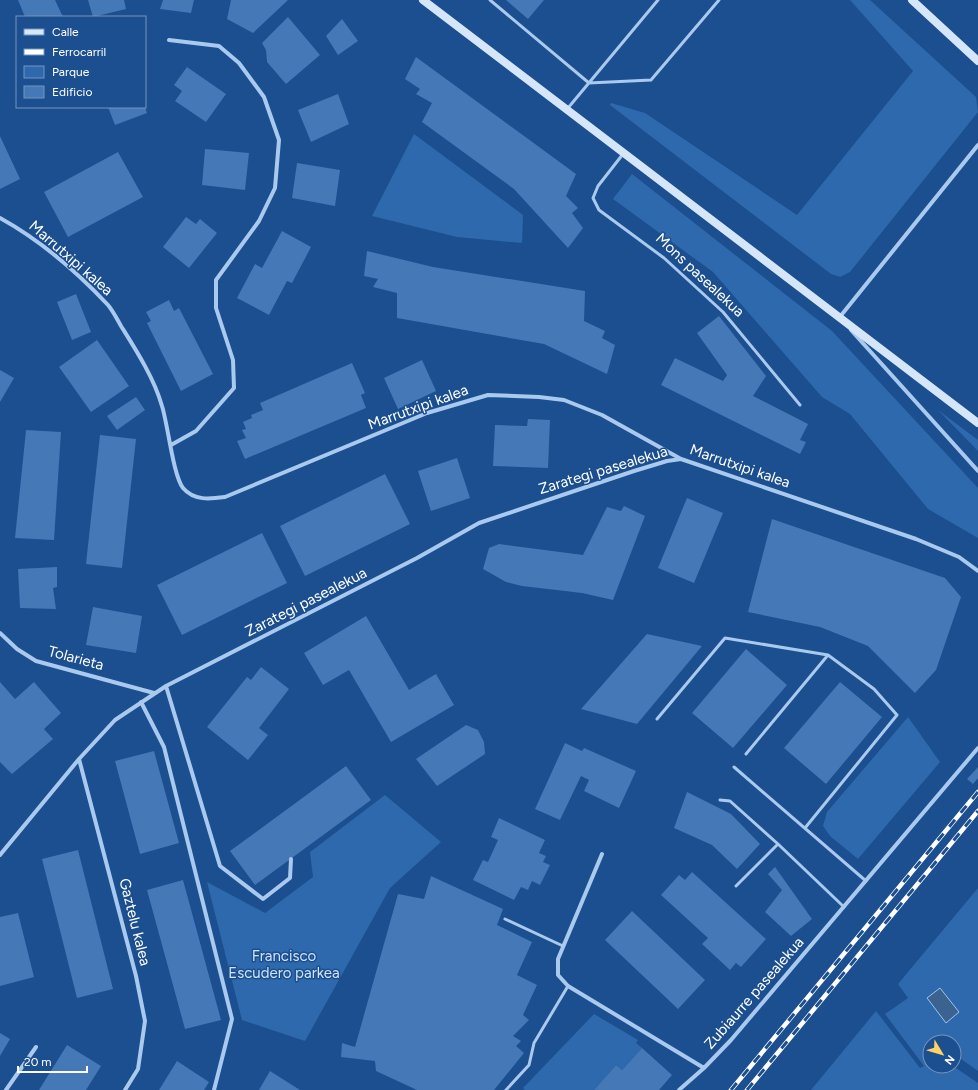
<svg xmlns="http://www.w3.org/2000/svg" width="978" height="1090" viewBox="0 0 978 1090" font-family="Figtree,sans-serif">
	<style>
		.green { fill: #2e69ad }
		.water { fill: #3c6290; stroke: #9cc4f0 }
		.building { fill: #4478b7 }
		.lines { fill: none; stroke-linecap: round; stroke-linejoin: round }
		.service { stroke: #a9c9ee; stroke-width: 3 }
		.minor { stroke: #a9c9ee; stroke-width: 4 }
		.secondary { stroke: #d6e6fa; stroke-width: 8 }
		.rail-casing { stroke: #fff; stroke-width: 4.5 }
		.rail { stroke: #1b4f8f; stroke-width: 3; stroke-dasharray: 9; stroke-linecap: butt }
		.labels { text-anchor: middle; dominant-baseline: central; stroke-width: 3; stroke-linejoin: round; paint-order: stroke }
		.street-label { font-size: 15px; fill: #fff; stroke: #1b4f8f }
		.park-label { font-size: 15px; fill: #cfe3fa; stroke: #1b4f8f }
	</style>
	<rect width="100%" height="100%" fill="#1b4f8f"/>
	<!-- green -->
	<path class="green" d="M850,0h20l106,97 2,15 -128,160 -10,5 -9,-3 -221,-169 1,-2 34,10 152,102 116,-144z
		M414,134l109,81 -1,28 -65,-6 -85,-21z
		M632,174l200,157 146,157v50l-50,-29 -78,-95 -28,-17 -109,-125 -100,-73z
		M938,410l40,30v11z
		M908,717l32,45 -82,97 -28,-23 -7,-10 4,-14z
		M385,795l56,47 -51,46 -85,153 -63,-21 -35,-138 58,31 48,-36 -3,-25z
		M978,888v183l-24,-17v-12h-24v24h23l25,17v7h-167l65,-79 44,57 4,-2 -39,-52 23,-16 -10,-14z
		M594,1014l44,26 -2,3 6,5 -20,22 -6,-5 -22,25h-69l-2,-2z"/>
	<!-- water -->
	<path class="water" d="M940,988l19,24 -13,11 -19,-25z"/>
	<!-- building -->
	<path class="building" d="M18,0h37l8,17h-38z
		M88,0h36l2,9 -33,8z
		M163,0h31l-3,13 -31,-4z
		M231,0h57l-35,33 -26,-14z
		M506,0h38l-16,19z
		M288,17l32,38 -34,29 -19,-22 -1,-12 -4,-7z
		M342,19l16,22 -20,14 -12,-19z
		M416,57l160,117 -10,22 12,12 -6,5 11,15 -15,20 -54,-59 -92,-67 10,-19 -16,-9 4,-5 -15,-10z
		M187,67l39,27 -20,28 -31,-21 7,-10 -8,-6z
		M338,94l11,30 -38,18 -13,-32z
		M108,107h37l2,6 -32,12z
		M0,136l20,43 -20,10z
		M205,149l44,4 -4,37 -43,-5z
		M118,152l25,45 -75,40 -24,-45z
		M297,163l43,7 -5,36 -43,-8z
		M186,217l10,7 4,-5 17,14 -28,35 -26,-21z
		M282,231l29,16 -19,36 -5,-2 -18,34 -32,-17 18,-34 7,4z
		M367,251l66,16 152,24 -1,30 21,10 -3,7 13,7 -8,29 -63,-30 -147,-26v-25l-24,-6 5,-8 -14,-3z
		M76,294l15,38 -19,8 -15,-38z
		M169,300l5,11 5,-3 34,66 -32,17 -34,-68 4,-2 -5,-9z
		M719,316l47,60 -13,20 55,28 -8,16 6,2 -6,12 -139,-69 14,-27 48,23 4,-6 -30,-42z
		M97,340l32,46 -38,26 -32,-45z
		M422,360l14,31 -38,18 -14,-31z
		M352,363l13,30 -4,2 5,13 -121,51 -8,-18 9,-3 -4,-8 4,-1 -3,-7 9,-4 -1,-3 12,-5 -3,-7z
		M0,370l14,8 -14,24z
		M136,397l9,13 -28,20 -10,-14z
		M528,419l22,1 -2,48 -55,-2 2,-41 32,1z
		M26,430l35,2 -7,108 -39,-2z
		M100,435l36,4 -14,129 -36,-4z
		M457,458l13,40 -39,13 -13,-40z
		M385,474l25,50 -105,52 -25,-50z
		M687,498l36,15 -29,70 -36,-15z
		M624,506l21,10 -32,84 -31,-7 -60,-7 -16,-4 -23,-13 6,-21 10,-4 84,11 24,-48 14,4z
		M772,519l173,59 16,19 -25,73 -21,23 -47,-47 -48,-19 -72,-15z
		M262,533l25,50 -105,52 -25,-50z
		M57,567v20l-4,1 3,21 -36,-1 -2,-39z
		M93,607l49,9 -6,37 -50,-8z
		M366,616l43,74 27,-16 18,31 -63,37 -42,-72 -26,15 -19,-32z
		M647,634l55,12 -65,78 -56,-15z
		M746,649l41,36 -54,63 -41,-35z
		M261,667l28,22 -30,39 9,7 -20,25 -41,-33 40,-50 4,3z
		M0,682l15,17 19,-17 27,31 -17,16 9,10 -41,35 -12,-12z
		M840,682l42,35 -56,67 -42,-36z
		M466,725l12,5 6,12 1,12 -48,32 -21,-27z
		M565,743l17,8 2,-3 52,23 -17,37 -35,-17 5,-11 -8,-4 -21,44 -25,-11z
		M154,751l25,92 -39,11 -25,-93z
		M346,766l25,34 -116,85 -25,-34z
		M978,767v11l-5,6 -6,-5z
		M687,792l44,22 29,30 -23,25 -25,-24 -38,-17z
		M499,818l46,22 -6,13 7,3 -3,6 7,3 -10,20 -8,-4 -4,9 -7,-3 -7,13 -41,-20 10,-20 5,2 10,-22 -7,-3z
		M78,850l35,139 -36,9 -35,-139z
		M775,867l37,52 -21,17 -26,-24 17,-22 -14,-16z
		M692,872l74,67 -25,28 -5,-4 -6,7 -28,-26 6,-6 -47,-43 18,-20 6,5z
		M431,876l72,33 -6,16 35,17 -15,33 20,10 -14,30 6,5 -16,16 8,5 -5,5 8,7 -30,37h-77l-41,-19 -1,-10 -34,-4 1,-14 13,4 43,-153 26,5z
		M183,880l38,140 -36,9 -38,-139z
		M632,911l73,69 -27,29 -73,-69z
		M18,913l16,64 -34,9v-69z
		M0,1033l10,6 -10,17z
		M67,1045l34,21 -15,24h-47z
		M642,1048l30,27 -13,15h-65l22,-25 6,5z
		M177,1061l32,21 -5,8h-45z
		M270,1071l30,19h-41z"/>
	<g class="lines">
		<!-- service -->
		<path class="service" d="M490,0l99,83 62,-3 68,-80
			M568,108l90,-108
			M623,154l-25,32 -5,12 6,12 65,48 59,54 77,93
			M657,719l68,-81 103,17
			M746,754l82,-99 46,34 23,26 -92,113
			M734,767l132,114
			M720,800l10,1 48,43
			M736,886l42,-42 66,63
			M505,919l58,27
			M506,1090l23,-25 5,-22 34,-57"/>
		<!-- minor -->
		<path class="minor" d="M169,40l50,6 20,17 25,34 15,43 -4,48 -16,33 -43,59v28l17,52 1,28 -38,43 -25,14
			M0,218c40,22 77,54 108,87 5,6 9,14 13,21 15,24 33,52 41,80 6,19 11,69 21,82 11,13 27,11 42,9l202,-84 61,-18 51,2 25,3 38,15 79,44 235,80 43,18 19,14
			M839,318l139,-173
			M851,330l127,141
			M0,633l17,16 19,12 118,32
			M166,686l54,180 43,33 27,-21 1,-19
			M141,702l23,45 68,272 -18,71
			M79,759l57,217 9,45 -7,48 -13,21
			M602,854l-44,105v16l10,11 136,82
			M0,855l79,-96 36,-39 51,-34 251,-128 62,-35 155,-52 33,-10 14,-2
			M6,1090l30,-43
			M679,1090l25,-22 27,-28 247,-292"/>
		<!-- secondary -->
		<path class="secondary" d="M423,0l555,423
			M912,0l66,61"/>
		<!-- rail casing -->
		<g class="rail-casing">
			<path id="rail" d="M731,1090l247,-298
				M747,1090l231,-279"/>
		</g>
		<!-- rail -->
		<use href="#rail" class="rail"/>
	</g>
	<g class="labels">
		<!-- street labels -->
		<g class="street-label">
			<text transform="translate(71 258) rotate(41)">Marrutxipi kalea</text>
			<text transform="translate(700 275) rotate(43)">Mons pasealekua</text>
			<text transform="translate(418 407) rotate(-20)">Marrutxipi kalea</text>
			<text transform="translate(740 466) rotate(19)">Marrutxipi kalea</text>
			<text transform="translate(603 470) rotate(-17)">Zarategi pasealekua</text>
			<text transform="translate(306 602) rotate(-27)">Zarategi pasealekua</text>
			<text transform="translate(76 658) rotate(15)">Tolarieta</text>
			<text transform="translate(135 922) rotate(76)">Gaztelu kalea</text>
			<text transform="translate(754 993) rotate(-49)">Zubiaurre pasealekua</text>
		</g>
		<!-- park labels -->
		<g class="park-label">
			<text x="284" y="956">Francisco<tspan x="284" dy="17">Escudero parkea</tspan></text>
		</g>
	</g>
	<!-- legend -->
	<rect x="16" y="16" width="130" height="92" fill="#1b4f8f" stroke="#7695bc"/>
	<rect x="24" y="29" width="20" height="6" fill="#d6e6fa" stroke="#7695bc"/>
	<text x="52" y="36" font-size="12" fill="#ffffff">Calle</text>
	<rect x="24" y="49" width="20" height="6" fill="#ffffff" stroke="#7695bc"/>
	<text x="52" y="56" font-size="12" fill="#ffffff">Ferrocarril</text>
	<rect x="24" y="66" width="20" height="12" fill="#2e69ad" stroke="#7695bc"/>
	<text x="52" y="76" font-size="12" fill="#ffffff">Parque</text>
	<rect x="24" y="86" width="20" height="12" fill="#4478b7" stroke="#7695bc"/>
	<text x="52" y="96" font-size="12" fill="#ffffff">Edificio</text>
	<!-- north arrow -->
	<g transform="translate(942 1054) rotate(128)"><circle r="19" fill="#1b4f8f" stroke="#7695bc"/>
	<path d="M0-3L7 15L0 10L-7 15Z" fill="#ffd166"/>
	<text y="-6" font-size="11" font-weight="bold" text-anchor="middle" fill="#ffffff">N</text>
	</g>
	<!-- scale -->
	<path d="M18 1066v6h69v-6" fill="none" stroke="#ffffff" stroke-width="2"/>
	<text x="24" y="1066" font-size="12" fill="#ffffff" stroke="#1b4f8f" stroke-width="3" paint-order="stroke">20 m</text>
</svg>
